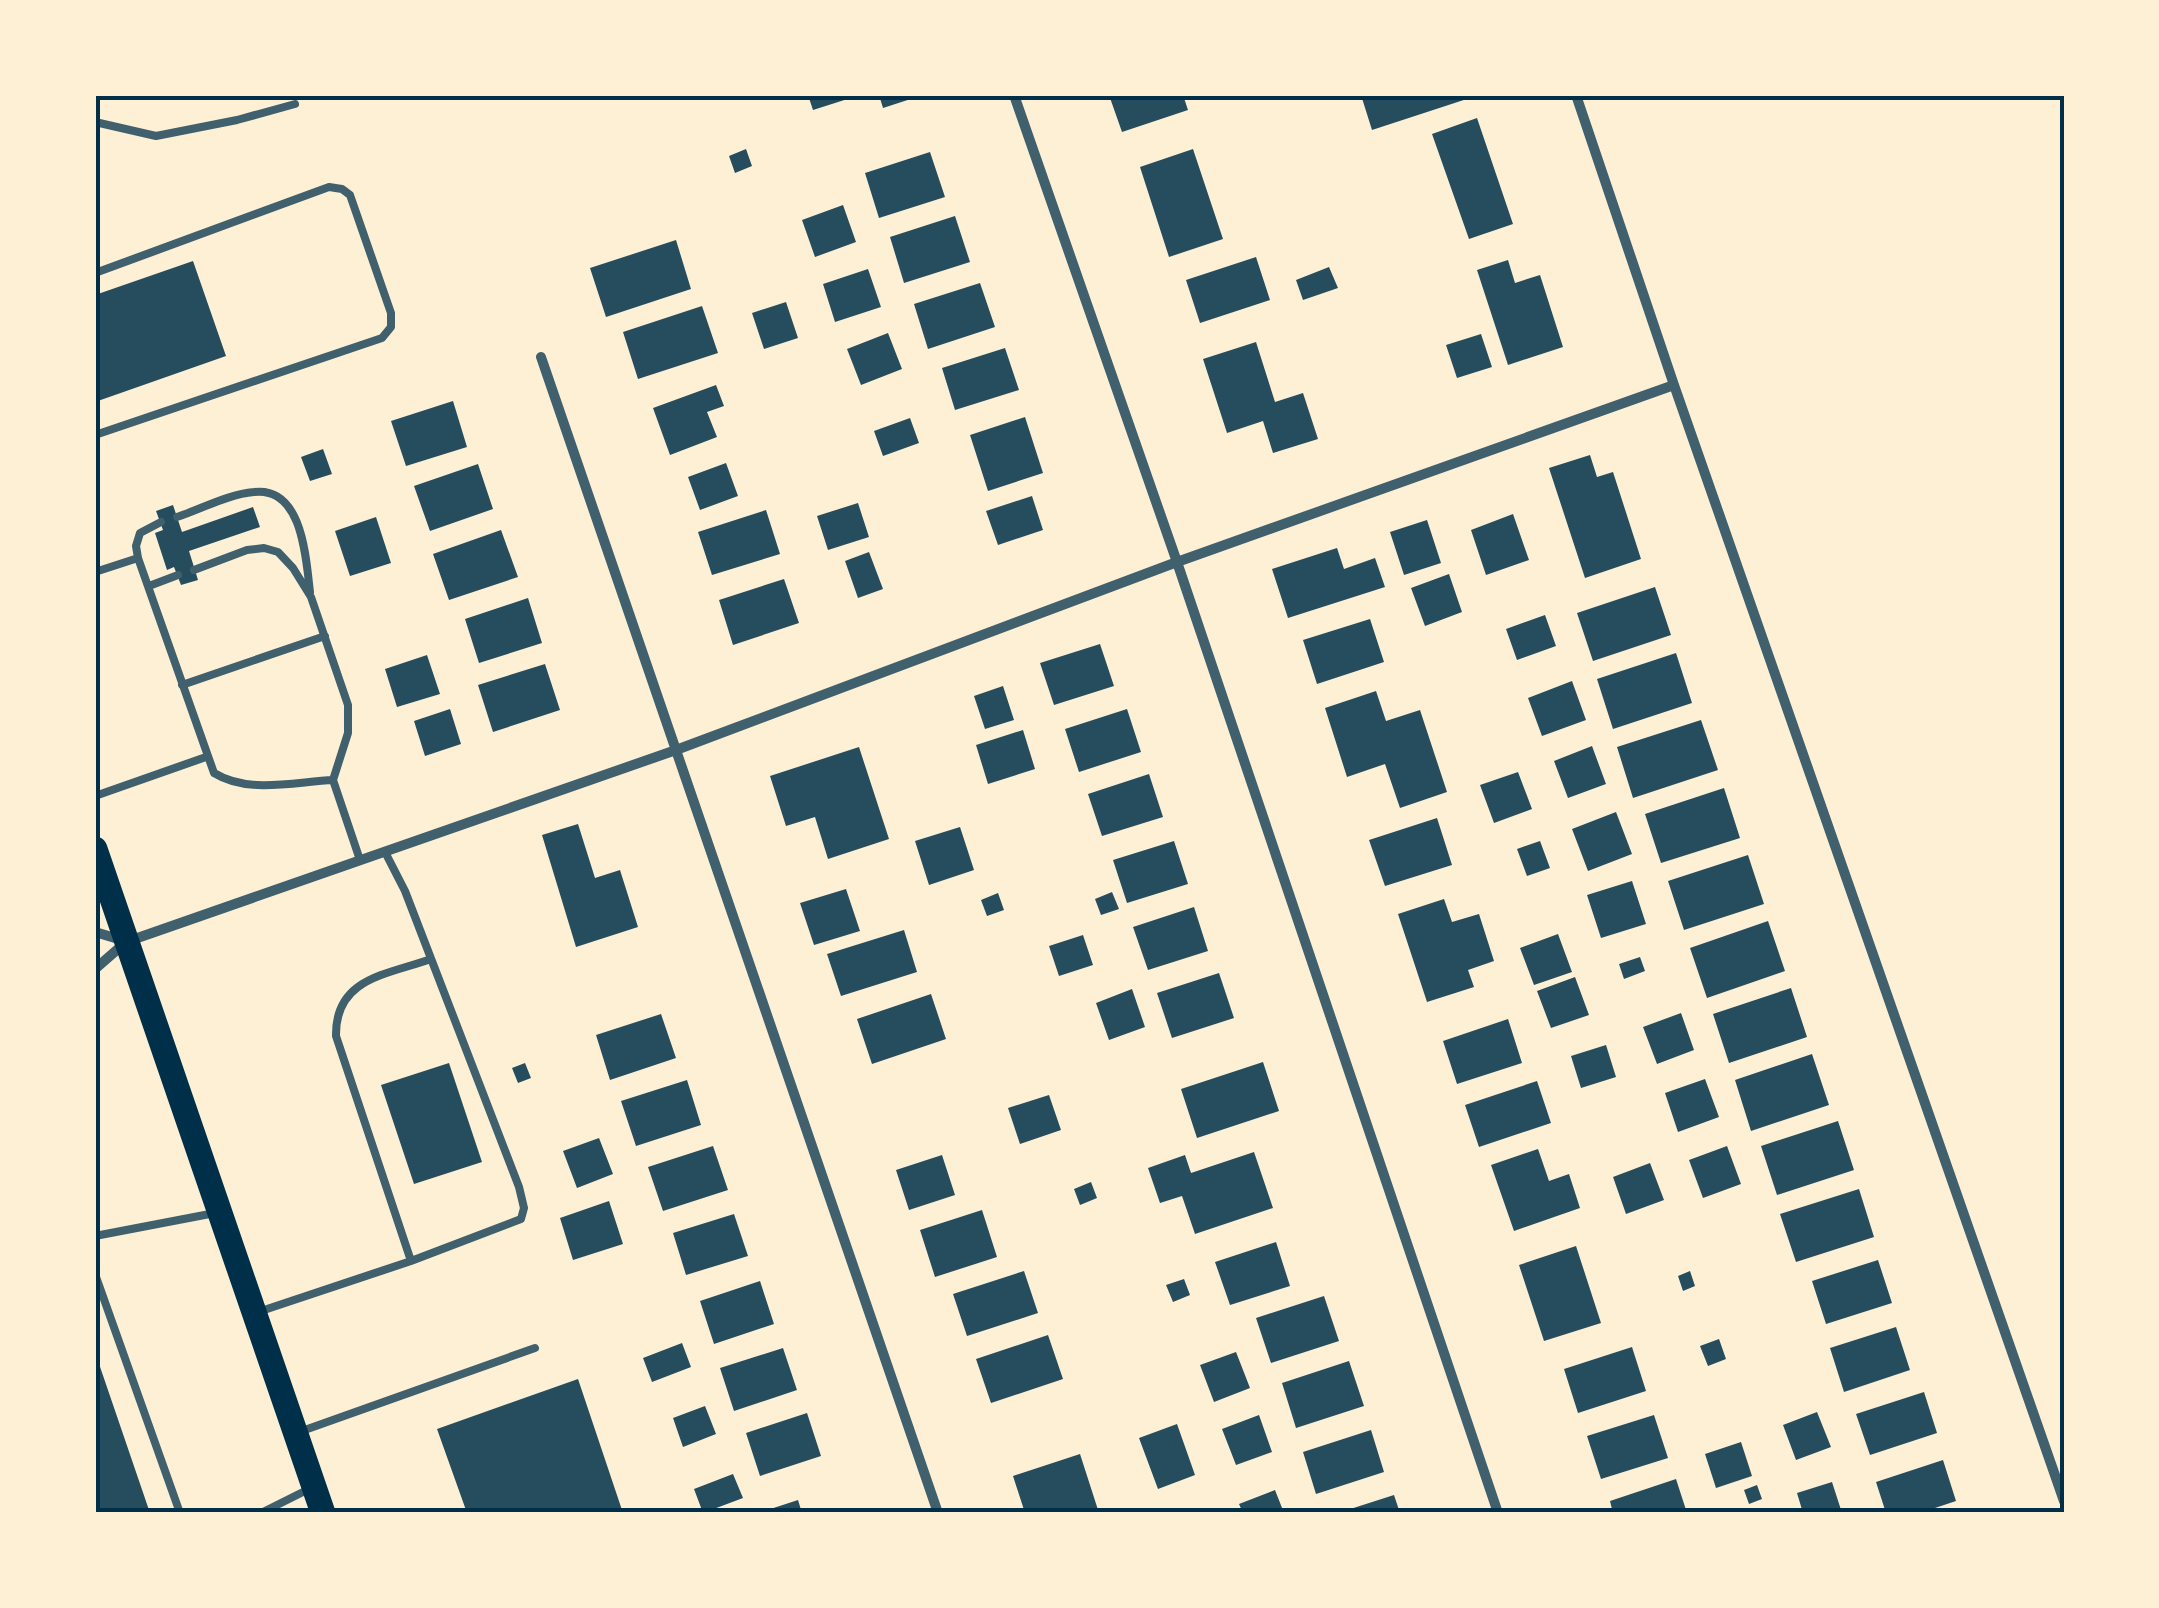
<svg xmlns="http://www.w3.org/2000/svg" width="2159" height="1608" viewBox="0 0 2159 1608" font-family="Signika,sans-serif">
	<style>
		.building { fill: #264d5e }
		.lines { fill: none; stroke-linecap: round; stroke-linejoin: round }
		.service { stroke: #3f606c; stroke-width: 8 }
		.minor { stroke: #3f606c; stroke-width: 10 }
		.primary { stroke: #003049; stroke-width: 25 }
		.neatline { fill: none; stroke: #003049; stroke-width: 4 }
	</style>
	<rect width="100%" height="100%" fill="#fdf0d5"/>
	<!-- building -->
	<path class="building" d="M808,95h49v1l-44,14z
		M879,95h40l1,1 -37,12z
		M1109,95h74l5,15 -66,22z
		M1361,95h115v1l-104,34z
		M1477,118l36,106 -44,15 -37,-105z
		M746,149l6,17 -17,7 -6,-17z
		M1193,149l30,90 -54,18 -29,-90z
		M930,152l15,45 -66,21 -14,-45z
		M843,205l13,37 -41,15 -13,-37z
		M955,216l15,46 -66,21 -14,-46z
		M676,240l15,49 -85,28 -16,-49z
		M1256,257l14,43 -70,23 -14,-43z
		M1508,260l7,23 25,-8 23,72 -55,18 -31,-95z
		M193,261l33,95 -131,46v-107z
		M1329,267l9,21 -35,12 -7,-20z
		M868,269l13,38 -46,15 -12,-38z
		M980,283l15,44 -67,22 -14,-45z
		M786,302l12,36 -34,11 -12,-36z
		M702,306l16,47 -80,26 -15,-47z
		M888,333l14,36 -41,16 -14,-36z
		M1481,334l11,33 -35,11 -11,-33z
		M1256,342l19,60 28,-9 15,46 -45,14 -10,-32 -36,12 -24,-74z
		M1005,348l14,42 -64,20 -13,-42z
		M716,385l8,21 -17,6 10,25 -47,18 -17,-47z
		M453,401l14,46 -61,19 -15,-45z
		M1025,417l18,56 -55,18 -18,-56z
		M910,418l9,25 -36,13 -9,-25z
		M323,449l9,25 -22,7 -9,-24z
		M1590,455l7,22 16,-5 28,87 -56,19 -36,-110z
		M726,463l12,33 -38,14 -12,-33z
		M478,464l15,45 -63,22 -16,-45z
		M1032,496l11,34 -45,15 -12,-34z
		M858,503l11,34 -41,13 -11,-34z
		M173,505l9,27 71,-25 7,20 -71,24 9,29 -17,5 -7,-18 -7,3 -12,-37 8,-3 -7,-19z
		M766,510l14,44 -68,21 -14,-43z
		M1513,514l16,46 -43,15 -15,-45z
		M376,517l15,46 -41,13 -15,-45z
		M1427,520l14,43 -37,12 -14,-43z
		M501,530l17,47 -69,23 -16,-46z
		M1337,548l7,21 31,-11 10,29 -97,31 -16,-49z
		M869,552l14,37 -25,9 -13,-37z
		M1449,574l13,38 -37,14 -14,-38z
		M784,579l15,44 -66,22 -14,-45z
		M1655,587l16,48 -78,26 -16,-48z
		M528,598l14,45 -63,20 -14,-44z
		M1545,615l11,31 -39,14 -11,-31z
		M1370,619l14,43 -67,22 -14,-44z
		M1100,644l14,42 -60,19 -14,-42z
		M1676,653l16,50 -79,26 -16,-50z
		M427,655l13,39 -43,13 -12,-38z
		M545,664l15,46 -67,22 -15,-47z
		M1572,681l14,39 -44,16 -14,-38z
		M1003,686l11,34 -29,9 -11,-33z
		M1376,691l10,30 34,-11 27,82 -47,16 -15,-44 -38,13 -22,-69z
		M450,709l11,35 -36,12 -11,-35z
		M1127,709l14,43 -62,20 -14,-43z
		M1701,720l17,50 -85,28 -16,-51z
		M1023,730l12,39 -47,15 -12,-39z
		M1592,746l14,38 -38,14 -14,-37z
		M859,747l30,92 -61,20 -13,-42 -29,9 -16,-50z
		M1518,772l14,37 -38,14 -14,-38z
		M1149,774l14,43 -61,19 -14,-42z
		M1724,788l16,50 -79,25 -16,-49z
		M1616,812l16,42 -44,17 -16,-42z
		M1437,818l15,47 -67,21 -16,-46z
		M578,824l17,54 25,-8 18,57 -62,20 -34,-112z
		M960,827l14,43 -45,15 -14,-44z
		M1174,841l14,43 -61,19 -14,-43z
		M1540,841l10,27 -23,8 -10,-27z
		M1748,855l16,49 -80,26 -16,-49z
		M1632,881l14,43 -45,14 -14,-43z
		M846,889l14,42 -46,14 -14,-42z
		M1112,892l7,17 -18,6 -6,-16z
		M998,893l6,17 -17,6 -6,-16z
		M1444,899l8,23 27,-8 15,47 -26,9 6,17 -47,15 -29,-88z
		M1194,907l14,44 -60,19 -15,-43z
		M1768,921l17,50 -78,27 -17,-50z
		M904,930l13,42 -76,24 -14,-42z
		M1558,934l14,38 -38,13 -14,-37z
		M1083,935l10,30 -34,11 -10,-30z
		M1640,957l5,14 -21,8 -5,-15z
		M1219,973l15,45 -62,20 -15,-45z
		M1575,977l14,38 -38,13 -14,-37z
		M1791,988l16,49 -78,26 -16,-49z
		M1132,989l13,38 -36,13 -13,-37z
		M931,994l15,45 -74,25 -15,-45z
		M1681,1013l13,37 -37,14 -14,-37z
		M661,1014l15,44 -66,22 -14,-45z
		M1508,1019l14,44 -65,21 -14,-43z
		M1606,1045l10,32 -35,11 -10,-32z
		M1812,1054l17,51 -78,26 -16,-51z
		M1263,1062l16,49 -82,27 -16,-49z
		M449,1063l33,99 -68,22 -33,-99z
		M525,1063l6,15 -13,5 -6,-15z
		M1705,1079l14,38 -41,15 -13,-39z
		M687,1080l14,45 -65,21 -15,-45z
		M1537,1081l14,42 -72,24 -14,-42z
		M1049,1095l12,35 -41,14 -12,-36z
		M1838,1121l16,49 -77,25 -16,-49z
		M599,1138l14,36 -36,14 -14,-37z
		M713,1146l15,44 -65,21 -15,-44z
		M1727,1146l14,38 -38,14 -14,-38z
		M1538,1149l11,32 20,-7 11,34 -66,23 -23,-66z
		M1254,1152l19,56 -78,26 -13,-38 -22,7 -12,-35 37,-13 6,18z
		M942,1155l13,40 -46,15 -13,-40z
		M1650,1163l14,37 -38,14 -13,-37z
		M1091,1182l6,16 -17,7 -6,-16z
		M1859,1189l15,48 -78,25 -16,-48z
		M609,1201l14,43 -50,16 -13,-42z
		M982,1210l15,47 -62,20 -15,-47z
		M734,1214l14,42 -62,19 -13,-42z
		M1276,1242l14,44 -60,19 -15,-43z
		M1576,1246l25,77 -57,18 -25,-76z
		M1878,1260l14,43 -66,21 -14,-43z
		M1024,1271l14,42 -71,23 -14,-42z
		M1690,1271l5,15 -12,5 -5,-15z
		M1184,1279l6,16 -17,7 -7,-17z
		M760,1281l14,43 -60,20 -14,-43z
		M1324,1296l15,45 -68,22 -15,-45z
		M1896,1327l14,43 -66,22 -14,-44z
		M1048,1335l15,44 -72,24 -15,-44z
		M1719,1339l7,20 -18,7 -8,-20z
		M682,1343l9,24 -39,15 -9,-24z
		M1632,1347l14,44 -68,22 -14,-44z
		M783,1348l14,42 -63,21 -14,-43z
		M1236,1352l14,36 -36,14 -14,-37z
		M96,1355l54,158h-55z
		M1349,1361l15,45 -68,22 -14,-45z
		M578,1379l45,134h-156l-30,-84z
		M1924,1392l13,41 -67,22 -14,-41z
		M705,1406l11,28 -33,13 -10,-29z
		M1817,1412l14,35 -35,13 -13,-35z
		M807,1413l14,43 -61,20 -14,-43z
		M1259,1415l13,37 -36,13 -14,-36z
		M1654,1415l14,43 -67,21 -14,-43z
		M1177,1424l18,51 -37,14 -19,-51z
		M1371,1430l13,42 -68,22 -13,-42z
		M1741,1442l11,34 -36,12 -11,-34z
		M1080,1454l19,59h-74l-12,-37z
		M1943,1460l13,41 -36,12h-34l-10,-31z
		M733,1474l10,24 -40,15 -9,-24z
		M1676,1479l11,34h-74l-3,-12z
		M1832,1482l10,31h-39l-6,-20z
		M1757,1485l5,14 -13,5 -5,-14z
		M1275,1490l9,23h-41l-4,-9z
		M1394,1495l6,18h-59v-1z
		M798,1500l4,13h-41v-1z"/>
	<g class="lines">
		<!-- service -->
		<path class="service" d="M95,122l61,14 81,-16 58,-16
			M95,273l234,-86 13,2 8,6 41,118v14l-9,11 -287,97
			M177,517c24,-8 52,-23 77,-25 49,-6 52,68 56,100
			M138,558l-2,-12 4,-13 21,-11
			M194,570l53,-20 17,-2 14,4 15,16 18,29 37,108v28l-15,47 27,80
			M95,572l43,-14 76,215c34,21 79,9 119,7
			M149,586l29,-11
			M182,685l143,-49
			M95,796l111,-39
			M95,1236l120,-23
			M411,1261l-75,-225c-1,-58 50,-61 95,-77
			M95,1274l85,239
			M258,1312l153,-51 110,-42 3,-11 -5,-21 -114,-296 -20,-39
			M299,1432l236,-84
			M261,1513l50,-25"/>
		<!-- minor -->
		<path class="minor" d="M1014,95l163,467 321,951
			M1576,95l98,290 390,1116
			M541,357l397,1156
			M95,932l30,9
			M95,969l31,-27 550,-192 501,-188 497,-177"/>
		<!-- primary -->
		<path class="primary" d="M95,849l228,664"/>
	</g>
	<!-- border -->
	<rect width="2159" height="1608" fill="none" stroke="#fdf0d5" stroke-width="195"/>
	<rect x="98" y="98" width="1964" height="1412" class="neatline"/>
</svg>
